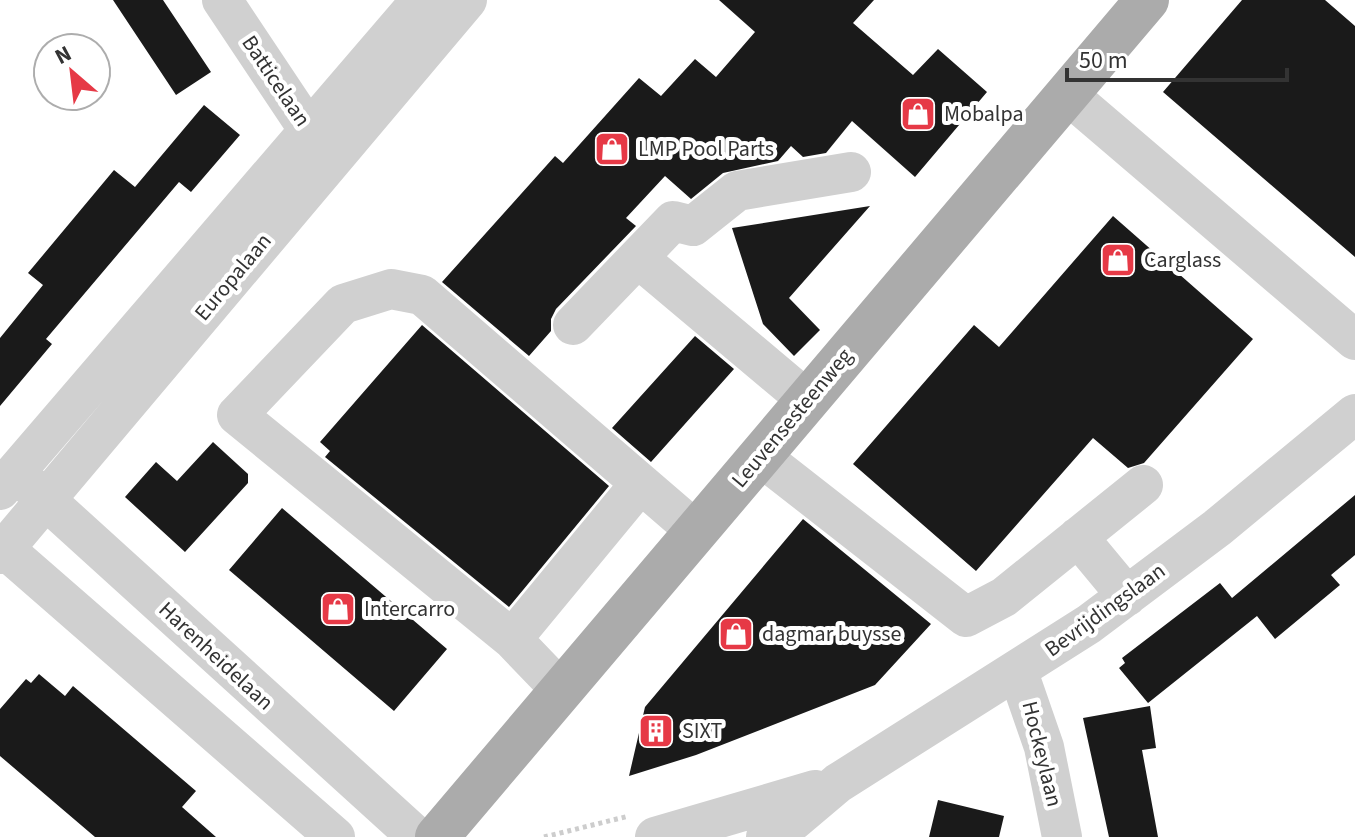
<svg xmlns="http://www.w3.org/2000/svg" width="1355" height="837" viewBox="0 0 1355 837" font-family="'Source Sans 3',sans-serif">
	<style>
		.building { fill: #1a1a1a }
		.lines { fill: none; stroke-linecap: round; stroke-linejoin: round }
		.path { stroke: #cdcdcd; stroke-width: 5; stroke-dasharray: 4 4; stroke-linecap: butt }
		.minor { stroke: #d0d0d0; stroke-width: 40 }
		.major { stroke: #ababab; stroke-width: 44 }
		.labels { text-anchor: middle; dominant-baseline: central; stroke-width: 8; stroke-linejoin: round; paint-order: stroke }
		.street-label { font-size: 22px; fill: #333; stroke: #fff }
		.poi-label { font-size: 22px; fill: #333; stroke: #fff; text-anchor: start }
	</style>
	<rect width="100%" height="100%" fill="#fff"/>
	<!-- building -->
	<path class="building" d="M113,0h50l48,72 -35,23z
		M719,0h155l-21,23 60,52 25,-26 49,43 -72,85 -63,-56 -26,32 -23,4 -12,-11 -13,15 -55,12 -32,26 -26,-23 -39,42 10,8 -80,83 -5,10v12l-22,25 -87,-74 113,-126 8,7 76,-85 22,18 34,-37 21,18 39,-45z
		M1242,0h83l30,26v231l-192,-165z
		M204,105l36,30 -49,57 -12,-10 -133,157 6,5 -52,62v-68l43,-53 -15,-12 86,-103 21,17z
		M870,206l-81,92 31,32 -26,26 -31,-32 -31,-96z
		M1113,216l140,123 -109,124 -16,5 -35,-30 -117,133 -123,-107 121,-139 25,22z
		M422,325l187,161 -100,121 -184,-150 5,-6 -10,-9z
		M695,336l39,33 -83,93 -39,-34z
		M213,442l35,32v9l-63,69 -60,-55 31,-35 21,19z
		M1355,495v60l-24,20 9,10 -65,54 -18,-23 -109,87 -29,-35 6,-5 -3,-5 98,-75 12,15z
		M282,508l165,141 -53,62 -165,-141z
		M803,519l128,105 -56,61 -179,70 -67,21 16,-69z
		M39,674l26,22 8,-10 123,105 -14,16 34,30h-121l-95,-81v-47l26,-30 5,4z
		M1150,706l6,42 -14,2 16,87h-49l-26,-119z
		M938,800l66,16 -5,21h-70z"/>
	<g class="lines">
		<!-- path -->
		<path class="path" d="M544,837l85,-21"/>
		<!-- minor -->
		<path class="minor" d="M222,0l102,153
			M1067,94l288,246
			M638,258l169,142
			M573,325l100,-104 20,5 44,-35 114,-19
			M760,456l206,161 38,-20 139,-112
			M26,482l391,355
			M0,490l421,-490
			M1078,537l49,59
			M0,545l335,292
			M0,554l467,-554
			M512,639l-275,-224 106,-111 48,-15 31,6 274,236
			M1018,672l26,75 18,90
			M560,689l-48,-50 128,-155
			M655,837l160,-47
			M766,837l27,-16 45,-38 251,-159 128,-96 138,-114"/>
		<!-- major -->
		<path class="major" d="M437,837l710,-837"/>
	</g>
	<!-- icons -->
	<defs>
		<g id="shop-square" transform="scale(1.8)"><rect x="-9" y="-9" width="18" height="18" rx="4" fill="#e63946" stroke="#fff"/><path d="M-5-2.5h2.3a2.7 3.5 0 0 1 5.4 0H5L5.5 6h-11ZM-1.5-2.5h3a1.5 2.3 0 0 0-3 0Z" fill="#fff"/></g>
		<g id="building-square" transform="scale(1.8)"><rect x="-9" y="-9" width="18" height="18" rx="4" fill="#e63946" stroke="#fff"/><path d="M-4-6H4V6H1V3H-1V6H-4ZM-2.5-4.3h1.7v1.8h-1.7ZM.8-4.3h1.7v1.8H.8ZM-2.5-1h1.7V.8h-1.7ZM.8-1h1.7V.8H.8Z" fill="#fff"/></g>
	</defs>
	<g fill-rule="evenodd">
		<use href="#shop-square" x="918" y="114"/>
		<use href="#shop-square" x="612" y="149"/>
		<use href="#shop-square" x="1118" y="260"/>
		<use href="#shop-square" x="338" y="609"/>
		<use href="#shop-square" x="736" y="634"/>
		<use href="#building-square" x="656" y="731"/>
	</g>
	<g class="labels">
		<!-- street labels -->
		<g class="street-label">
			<text transform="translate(276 81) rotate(56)">Batticelaan</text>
			<text transform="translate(233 277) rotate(-50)">Europalaan</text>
			<text transform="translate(792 418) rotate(-50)">Leuvensesteenweg</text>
			<text transform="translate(1105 610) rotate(-36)">Bevrijdingslaan</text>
			<text transform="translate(216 656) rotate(43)">Harenheidelaan</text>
			<text transform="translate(1042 754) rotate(76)">Hockeylaan</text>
		</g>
		<!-- poi labels -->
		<g class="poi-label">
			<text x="944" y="114">Mobalpa</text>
			<text x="638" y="149">LMP Pool Parts</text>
			<text x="1144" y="260">Carglass</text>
			<text x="364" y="609">Intercarro</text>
			<text x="762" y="634">dagmar buysse</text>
			<text x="682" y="731">SIXT</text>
		</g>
	</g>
	<!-- north arrow -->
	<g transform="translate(72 72) rotate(332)"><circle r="38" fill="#ffffff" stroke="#adadad" stroke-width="2"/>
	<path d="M0-6L14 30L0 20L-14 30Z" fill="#e63946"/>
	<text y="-12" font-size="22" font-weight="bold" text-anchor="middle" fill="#333333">N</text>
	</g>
	<!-- scale -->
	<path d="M1067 68v12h220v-12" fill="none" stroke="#333333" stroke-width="4"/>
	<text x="1079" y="68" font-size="24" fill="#333333" stroke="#ffffff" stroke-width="6" paint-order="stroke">50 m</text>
</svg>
